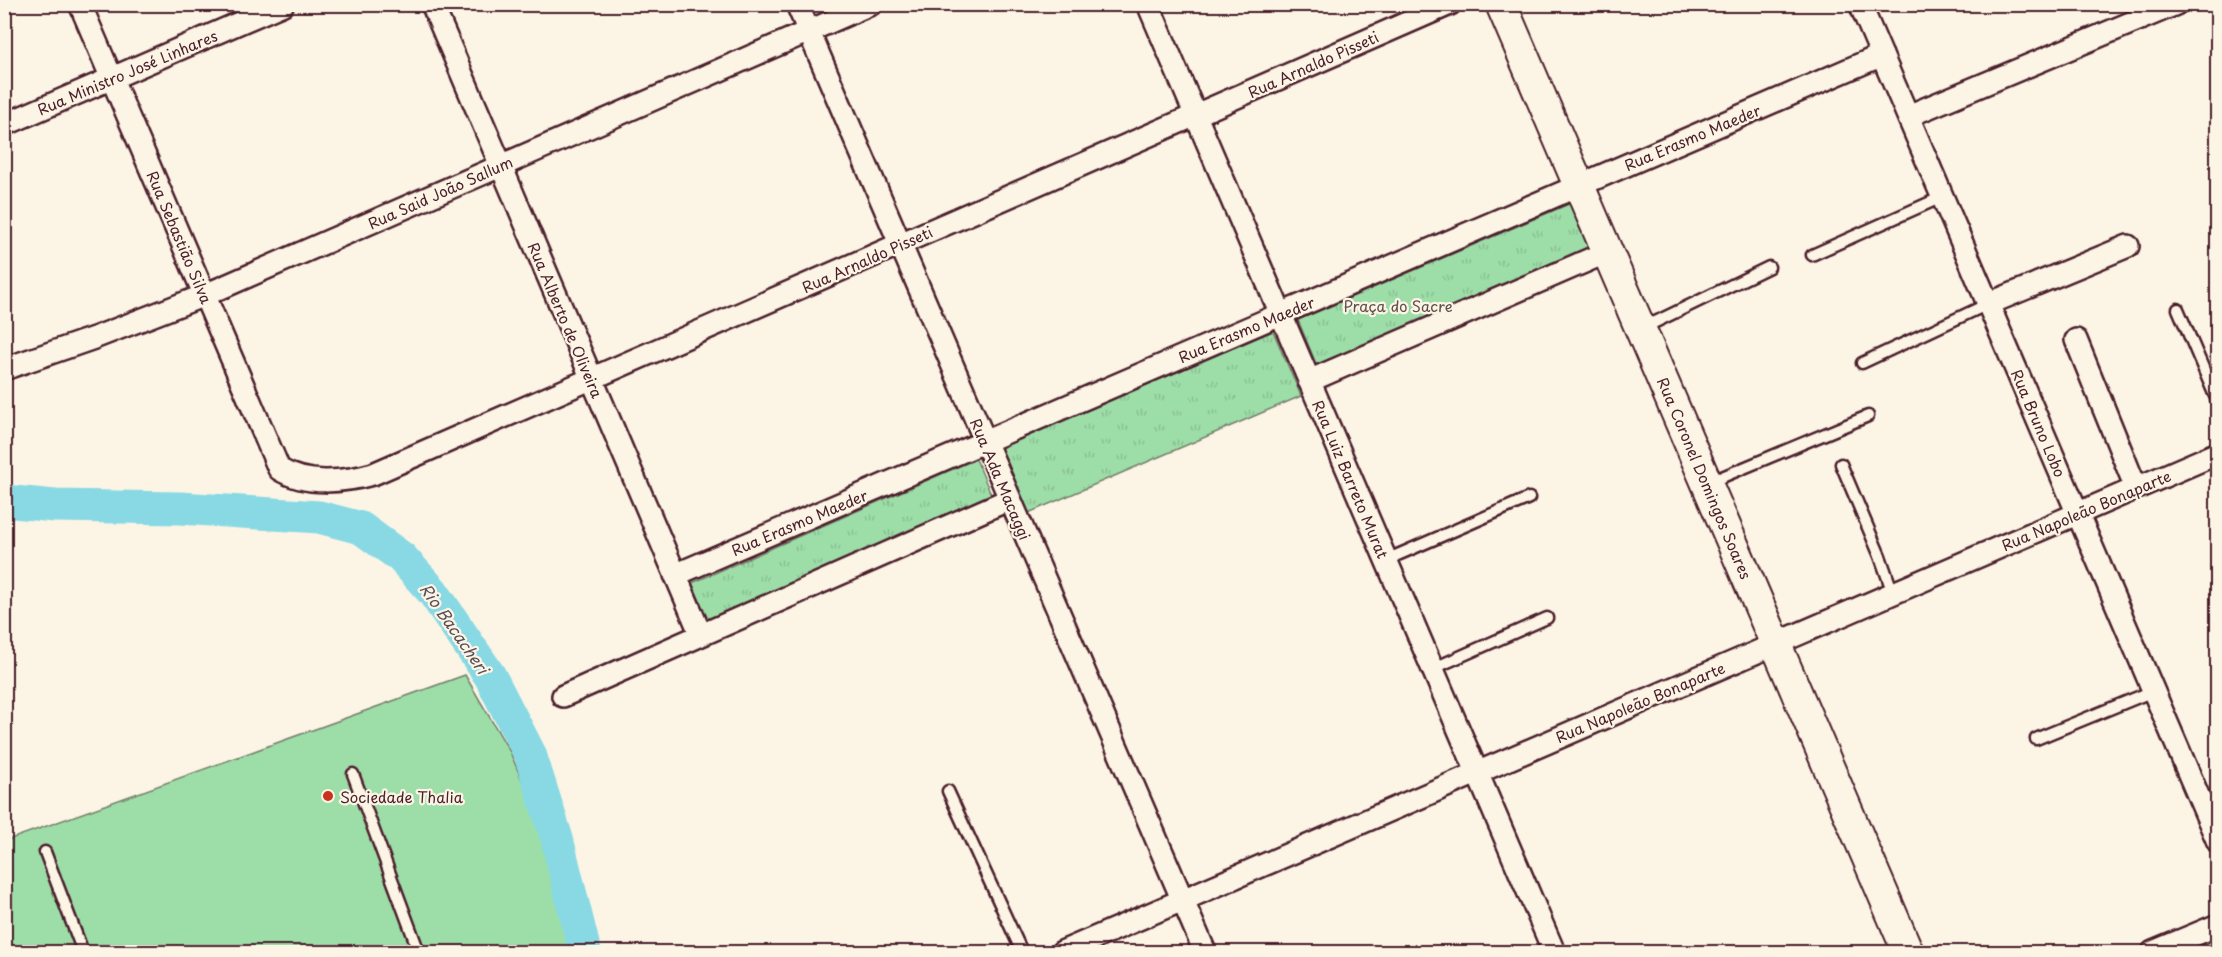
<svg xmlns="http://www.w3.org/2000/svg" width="2222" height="957" viewBox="0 0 2222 957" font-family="'Playpen Sans',sans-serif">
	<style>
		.park { fill: url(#park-tufts); stroke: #747e6a; stroke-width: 1.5 }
		.pitch { fill: #9ddea8; stroke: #747e6a; stroke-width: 1.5 }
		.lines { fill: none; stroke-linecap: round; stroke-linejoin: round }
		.river { stroke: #88d9e3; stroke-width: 33 }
		.lane-casing { stroke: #4a1f2b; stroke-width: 15 }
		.street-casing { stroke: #4a1f2b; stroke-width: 26 }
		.secondary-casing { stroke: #4a1f2b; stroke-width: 34 }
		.lane { stroke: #fcf5e5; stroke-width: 10 }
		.street { stroke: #fcf5e5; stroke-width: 21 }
		.secondary { stroke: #fcf5e5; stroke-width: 30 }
		.poi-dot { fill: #c8321e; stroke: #fcf5e5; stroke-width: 2 }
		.labels { text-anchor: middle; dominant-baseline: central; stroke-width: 4.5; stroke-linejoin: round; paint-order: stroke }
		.street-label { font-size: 15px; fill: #4a1f2b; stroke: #fcf5e5 }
		.park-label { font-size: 15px; fill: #5f4f4a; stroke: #fcf5e5 }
		.poi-label { font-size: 15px; fill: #4a1f2b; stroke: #fcf5e5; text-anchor: start }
		.water-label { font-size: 16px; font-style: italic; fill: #5a4e59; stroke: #fcf5e5 }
	</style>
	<defs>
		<pattern id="park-tufts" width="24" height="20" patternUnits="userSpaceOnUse" patternTransform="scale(1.5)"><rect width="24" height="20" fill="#9ddea8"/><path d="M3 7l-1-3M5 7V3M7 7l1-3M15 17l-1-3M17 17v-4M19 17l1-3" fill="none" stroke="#89be91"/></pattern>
	</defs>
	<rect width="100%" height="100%" fill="#fcf5e5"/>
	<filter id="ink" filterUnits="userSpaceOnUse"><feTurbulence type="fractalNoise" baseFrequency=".0167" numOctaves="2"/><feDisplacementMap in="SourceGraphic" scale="12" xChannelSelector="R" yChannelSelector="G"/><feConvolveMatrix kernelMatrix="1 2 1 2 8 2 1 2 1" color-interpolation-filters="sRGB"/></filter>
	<g filter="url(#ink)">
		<!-- park -->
		<path class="park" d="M1576,201l20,45 -279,120 -19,-46z
			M1273,331l28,65 -275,118 -28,-66z
			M976,459l17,40 -284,123 -17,-39z"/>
		<!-- pitch -->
		<path class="pitch" d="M465,675l45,77 41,97 20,103h-566v-111z"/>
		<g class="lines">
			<!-- river -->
			<path class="river" d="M4,501l51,5 125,2 139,9 42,11 40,29 32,35 57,84 40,78 27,85 28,113"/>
			<!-- lane casing -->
			<g class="lane-casing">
				<path id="lane" d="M1812,255l130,-58
					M2178,309l40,94
					M1643,328l126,-61
					M1862,363l126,-59
					M1841,464l39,92 13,37
					M1710,482l158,-66
					M1386,560l143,-62
					M1432,669l115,-51
					M2036,739l117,-48
					M353,774l66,178
					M948,791l74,161
					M45,852l38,100"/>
			</g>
			<!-- street casing -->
			<g class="street-casing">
				<path id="street" d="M80,4l199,465c27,17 65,13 94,5l1077,-470
					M432,4l269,631
					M797,4l408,948
					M1148,4l406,948
					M1860,4l358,838
					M1908,116l268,-112
					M4,125l279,-121
					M1988,304l140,-58
					M2076,340l60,148
					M4,369l90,-31 111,-43 666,-291
					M1309,381l298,-129
					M675,575l1207,-520
					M563,696l447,-197
					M1062,952l1156,-499
					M2153,952l65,-27"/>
			</g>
			<!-- secondary casing -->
			<g class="secondary-casing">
				<path id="secondary" d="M1501,4l407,948"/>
			</g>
			<!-- lane -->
			<use href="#lane" class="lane"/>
			<!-- street -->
			<use href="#street" class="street"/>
			<!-- secondary -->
			<use href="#secondary" class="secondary"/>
		</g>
	</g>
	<!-- markers -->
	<circle class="poi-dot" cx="328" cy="796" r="6"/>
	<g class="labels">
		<!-- street labels -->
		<g class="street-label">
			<text transform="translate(1313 64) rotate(-24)">Rua Arnaldo Pisseti</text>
			<text transform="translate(127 72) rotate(-23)">Rua Ministro José Linhares</text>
			<text transform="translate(1692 137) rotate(-23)">Rua Erasmo Maeder</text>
			<text transform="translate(440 192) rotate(-24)">Rua Said João Sallum</text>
			<text transform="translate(180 237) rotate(67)">Rua Sebastião Silva</text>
			<text transform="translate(867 259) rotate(-24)">Rua Arnaldo Pisseti</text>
			<text transform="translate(566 320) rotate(67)">Rua Alberto de Oliveira</text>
			<text transform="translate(1246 329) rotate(-23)">Rua Erasmo Maeder</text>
			<text transform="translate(2039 423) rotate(67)">Rua Bruno Lobo</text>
			<text transform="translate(1705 478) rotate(67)">Rua Coronel Domingos Soares</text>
			<text transform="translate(1001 479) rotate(67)">Rua Ada Macaggi</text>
			<text transform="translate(1351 479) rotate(67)">Rua Luiz Barreto Murat</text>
			<text transform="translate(2086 510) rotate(-23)">Rua Napoleão Bonaparte</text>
			<text transform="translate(799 522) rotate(-23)">Rua Erasmo Maeder</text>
			<text transform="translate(1640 702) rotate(-23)">Rua Napoleão Bonaparte</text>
		</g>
		<!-- park labels -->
		<g class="park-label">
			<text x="1398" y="305">Praça do Sacre</text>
		</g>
		<!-- poi labels -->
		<g class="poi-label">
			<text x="340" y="796">Sociedade Thalia</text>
		</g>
		<!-- water labels -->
		<g class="water-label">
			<text transform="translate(455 628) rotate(55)">Rio Bacacheri</text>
		</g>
	</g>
	<!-- margin -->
	<rect width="2222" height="957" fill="none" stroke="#fcf5e5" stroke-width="24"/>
	<rect x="12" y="12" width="2198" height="933" fill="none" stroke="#4a1f2b" stroke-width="2" filter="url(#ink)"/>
</svg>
